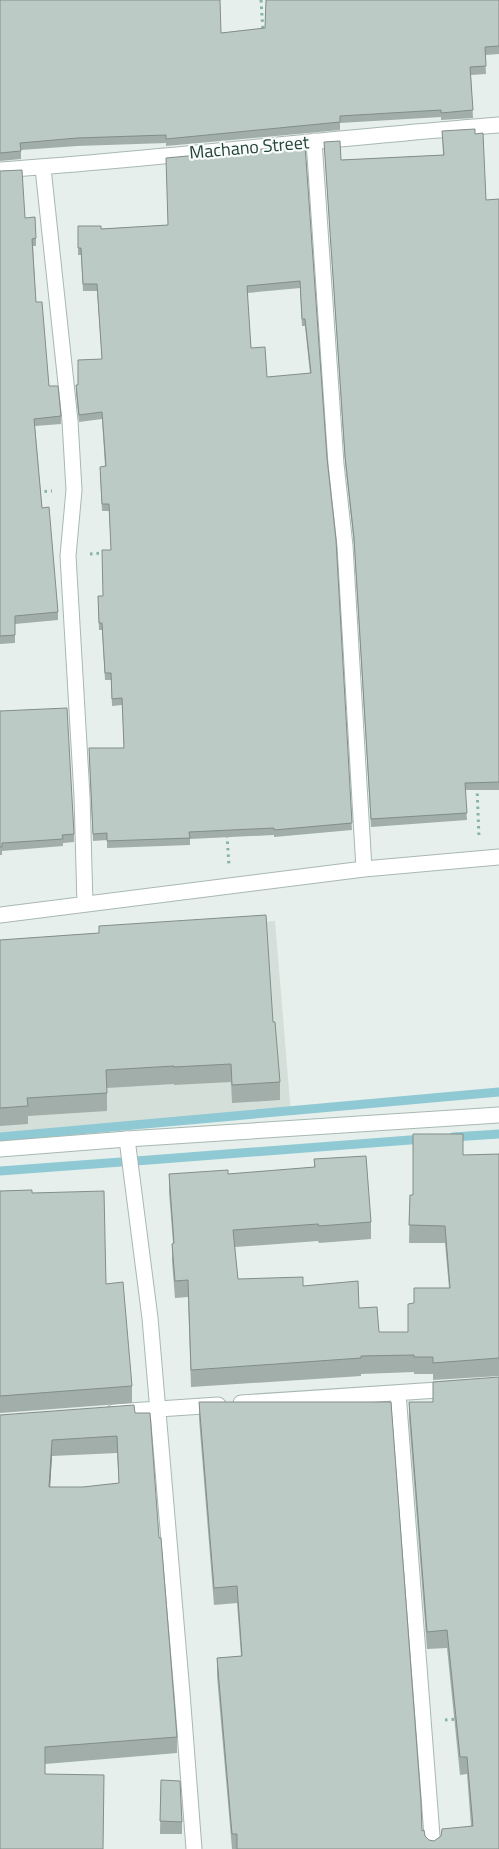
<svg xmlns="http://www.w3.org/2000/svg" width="499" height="1849" viewBox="0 0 499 1849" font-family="'Titillium Web',sans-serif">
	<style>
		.built { fill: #d4dfda }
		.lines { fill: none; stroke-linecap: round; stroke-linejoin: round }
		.stream { stroke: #8ec9d4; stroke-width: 9 }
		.minor-casing { stroke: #a8b8b2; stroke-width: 17 }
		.tertiary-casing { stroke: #a8b8b2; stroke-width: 17 }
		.path { stroke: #86b3a5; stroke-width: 3; stroke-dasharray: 2.5 4; stroke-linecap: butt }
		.minor { stroke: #fff; stroke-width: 15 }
		.tertiary { stroke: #fff; stroke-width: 15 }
		.wall { fill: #a1aea9; fill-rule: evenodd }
		.shaded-wall { fill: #838d89 }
		.building { fill: #bbcac4; stroke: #838d89; fill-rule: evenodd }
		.labels { text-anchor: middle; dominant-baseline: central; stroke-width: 4.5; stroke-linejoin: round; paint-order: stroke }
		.street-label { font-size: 18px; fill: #24423a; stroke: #f7fbf9 }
	</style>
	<rect width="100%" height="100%" fill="#e6efeb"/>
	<!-- built -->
	<path class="built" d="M275,921l16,193 -291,23v-194z"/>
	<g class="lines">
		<!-- stream -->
		<path class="stream" d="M0,1137l499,-45
			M453,1137l46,-3
			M136,1161l287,-22
			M0,1171l121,-9"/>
		<!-- minor casing -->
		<g class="minor-casing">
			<path id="minor" d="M314,141l22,323 9,82 19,323
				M43,168l27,253 4,69 -6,66 14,240 3,108
				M0,170c166,-12 332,-32 499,-45
				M0,915l364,-46 135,-12
				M127,1139l23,179 32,375 12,156
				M398,1393l35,456
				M241,1403l212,-14
				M114,1412l104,-7"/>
		</g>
		<!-- tertiary casing -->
		<g class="tertiary-casing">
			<path id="tertiary" d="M0,1149l127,-10 372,-24"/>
		</g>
		<!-- path -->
		<path class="path" d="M261,0l2,32
			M38,492l14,-1
			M90,554l14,-1
			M477,787l2,51
			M227,835l2,31
			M445,1720l14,-1"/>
		<!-- minor -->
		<use href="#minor" class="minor"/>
		<!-- tertiary -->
		<use href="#tertiary" class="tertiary"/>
	</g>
	<!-- wall -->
	<path class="wall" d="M0,0l221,33 44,-5 234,-28v54l-14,1 1,19 -15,1 2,43 -32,2v-3l-101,6v7l-174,16v-3l-89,3 -56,4v9l-21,2z
		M442,131l33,3 11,66 13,-1v591h-34l2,30 -96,7 -17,-282 -9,-82 -21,-321 17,18 102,-5z
		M305,145l47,685 -78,7v-2l-84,4v6l-83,3v-8l-14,1 -4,-86 35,-7 -2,-43 -10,1 -1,-26h-6l-3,-50h-3l-1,-34h5l8,-46 -2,-39h-7l-2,-38 5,-7 -3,-47 -23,3 -3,-30v-7h2l24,-26 -5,-68h-14l-2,-36h-3v-29l23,3 67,-4zM300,288l2,38h3l5,48 -43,3 -16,-29 -4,-55z
		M0,171l36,67v8h-3l3,56 13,84 12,30v8l-26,2 7,82 16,104v8l-43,4v19l-15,1z
		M0,711l74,123v8l-11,1v3l-61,5v4h-2z
		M99,926l174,96 7,60v18l-48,3 -1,-21 -57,3v-1l-67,4v23l-79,5v8l-28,2v-186l99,-7z
		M499,1154v222l-66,4v-6h-19v-2l-53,2v2l-170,11 -3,-90 -13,1 -3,-37v-17l1,-1 -4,-51v-18h59l86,-7v-8l57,63v17l-52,4 -1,-2 -83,6 3,32 65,7 56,22 20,24h29l6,-29 35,-15 -4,-45h-36l1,-48h3l50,-40z
		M0,1191l32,2 74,91 26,102v17l-132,10z
		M199,1402l226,434 4,4 5,1 37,-15 -4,-52 -7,1 -13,-127 -20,1 -18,-230v-17h24l66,447h-267l-15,-173v-18l24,-2 -4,-53 -23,2 -15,-186z
		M135,1413l24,125 18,199v16l-132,11 -45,-349zM117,1453l2,30 -36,4h-33l2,-31z
		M161,1780l21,42v12h-22z"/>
	<!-- shaded-wall -->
	<path class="shaded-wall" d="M52,1440v16l-3,48v-17z"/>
	<!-- building -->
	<path class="building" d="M0,0h220l1,33 44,-5 1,-28h233v46l-14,1 1,19 -16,1 3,43 -32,3v-3l-101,6v6l-174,17v-4l-89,3 -57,5 1,8 -21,2z
		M475,129v5l8,-1 3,67 13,-1v583l-34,1 2,30 -96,6 -17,-281 -9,-82 -21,-314 16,-1 1,19 103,-5 -2,-24z
		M305,145l22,313 9,82 16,283 -78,7v-2l-85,4 1,6 -83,3v-8l-14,1 -4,-86h35l-2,-50 -10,1 -1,-26h-6l-3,-50h-3l-1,-27h5l-1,-46h9l-2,-46h-7l-2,-37 6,-1 -4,-54 -23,3 -3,-30h2v-25l24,-1 -5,-75h-14l-2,-36h-3v-22h23v3l67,-4 -2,-67zM300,281l2,38h3l6,54 -44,4 -2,-30 -14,1 -4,-62z
		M22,170l3,48 10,-1 1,21 -4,1 4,63h6l7,84h9l3,30 -27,3 8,89 7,-1 9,105 -43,4v19l-15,1v-465z
		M67,708l7,126 -12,1 1,4 -61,4v4h-2v-136z
		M266,915l7,107h2l5,60 -48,3 -1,-21 -57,3v-1l-68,4 1,23 -80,5 1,8 -28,2v-168l99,-7v-7z
		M413,1134h50v21l36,-1v204l-66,5v-6h-19v-2l-53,1v2l-170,12 -3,-90 -13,1 -3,-37 2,-1 -5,-69 59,-4v4l87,-7 -1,-8 52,-3 5,66 -52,4 -1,-2 -85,6 5,49 65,-2v9l55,-5 1,27 18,-1 2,25h29v-28l6,-1v-15h36l-5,-62 -36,-1 1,-30h3z
		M32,1190v3l72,-2 2,93 17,-2 9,104 -132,10v-205z
		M499,1377v472h-262v-15h-5l-15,-176 25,-2 -5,-70 -23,2 -15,-186h192l30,400 1,29 2,-1 1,6 4,4 5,1 7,-5 1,-7 31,-3 -6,-69h-7l-13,-127 -20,2 -18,-230h24v-20z
		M134,1405l1,8h15l9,125h2l16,199 -132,10v27l59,1 -1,74h-103v-434zM117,1436l2,47 -36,4h-34l3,-47z
		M161,1780l19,1 2,41 -22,-1z"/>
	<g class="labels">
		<!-- street labels -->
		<g class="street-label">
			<text transform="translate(249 147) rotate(-5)">Machano Street</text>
		</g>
	</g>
</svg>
